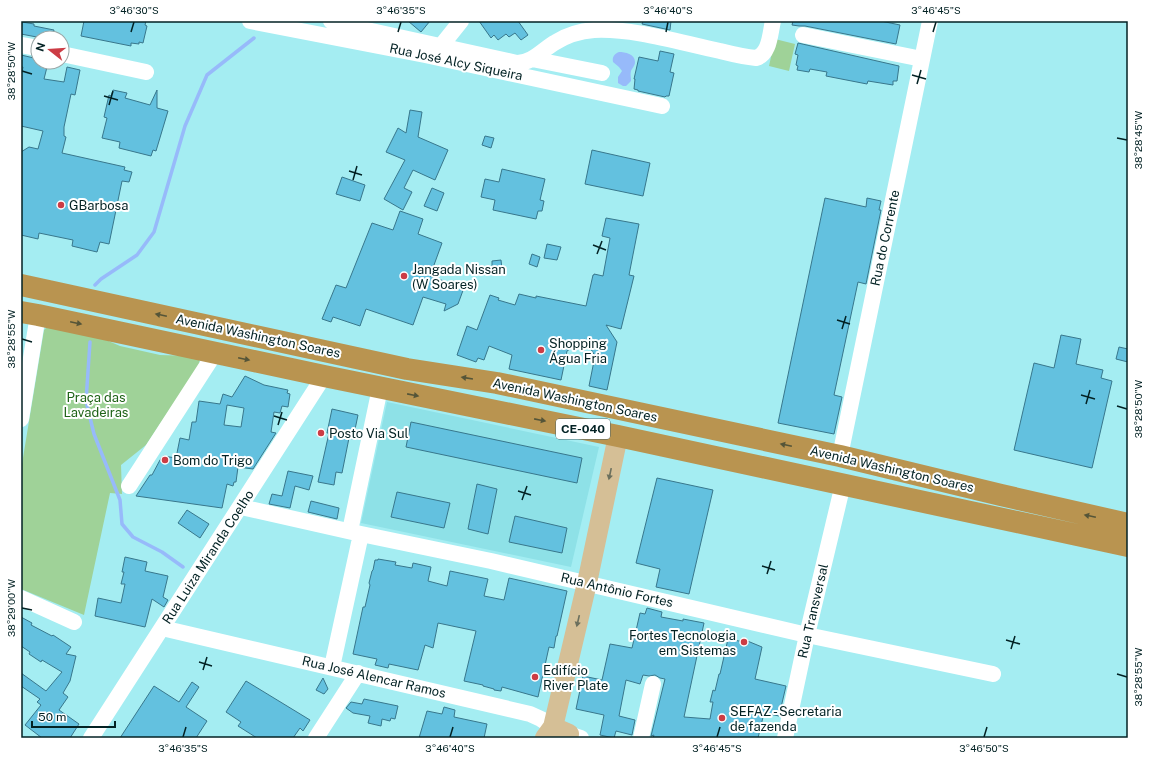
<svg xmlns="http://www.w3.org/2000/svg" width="1149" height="759" viewBox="0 0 1149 759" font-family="'Public Sans',sans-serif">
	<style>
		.built { fill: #8ee1e7 }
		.green { fill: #9fd298 }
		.water { fill: #97bafa }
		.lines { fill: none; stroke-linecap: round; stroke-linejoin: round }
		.stream { stroke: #97bafa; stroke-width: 3.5 }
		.building { fill: #63c1df; stroke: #38778c; fill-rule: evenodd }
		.minor { stroke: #fff; stroke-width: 16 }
		.major { stroke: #d5bf96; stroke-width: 20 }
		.highway { stroke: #b99450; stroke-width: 22 }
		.oneway { fill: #555538 }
		.oneway2 { fill: #6c705d }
		.ticks { fill: none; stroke: #032224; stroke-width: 1.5 }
		.poi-dot { fill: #cc3c45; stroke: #fff; stroke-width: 1.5 }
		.labels { text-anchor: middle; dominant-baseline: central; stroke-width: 4; stroke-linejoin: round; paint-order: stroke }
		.shield { fill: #fff; stroke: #4f6466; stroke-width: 1 }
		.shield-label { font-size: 12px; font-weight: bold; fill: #032224 }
		.street-label { font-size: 13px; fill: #032224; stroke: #fff }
		.poi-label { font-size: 13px; fill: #032224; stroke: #fff; text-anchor: start }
		.park-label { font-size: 13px; fill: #1f6317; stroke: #fff }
		.neatline { fill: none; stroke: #032224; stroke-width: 1.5 }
		.ticks-label { font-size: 10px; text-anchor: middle; fill: #032224 }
	</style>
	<rect width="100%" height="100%" fill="#a4edf2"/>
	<!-- built -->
	<path class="built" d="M387,402l212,45 -28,120 -210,-44z"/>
	<!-- green -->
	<path class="green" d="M775,39l20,5 -6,27 -20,-5z
		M48,326l49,10 23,10 40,9 31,1 8,4 1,4 -54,81 -25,20 1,29 -12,-1 -26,122 -63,-26v-119l23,-140z"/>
	<!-- water -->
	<path class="water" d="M619,52c6,0 16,2 16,10 0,4 -3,6 -4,9 -1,3 0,7 0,10l-5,5h-3l-5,-3v-6l4,-6 -3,-4 -6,-5c-1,-5 1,-8 6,-10z"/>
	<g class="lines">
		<!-- stream -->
		<path class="stream" d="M95,285l6,-6 36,-24 17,-23 31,-106 22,-51 47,-37
			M90,342l-4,59 8,33 26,66 2,24 11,13 29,15 21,15"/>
	</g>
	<!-- building -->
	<path class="building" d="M84,21h62l-1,4 2,1 -4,17 -4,-1v2l-8,-1v3l-50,-10z
		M408,21h22l-9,11z
		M479,21h39l10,14 -7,5 -6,-7 -6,4 -3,-3 -8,6 -4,-5 -3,3z
		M643,21h28l-1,9 -28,-6z
		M793,21h88l19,4 -4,19 -91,-18h-6l-7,-1z
		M22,22l12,2v2l20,4 -2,8h-10l-21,-4z
		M798,43l101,23 -2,15h-4v4l-25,-4 -1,3 -41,-8 1,-4 -17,-3 -1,3 -12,-2 1,-4 -2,-1 2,-10 -3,-1z
		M660,51l14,3 -4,18 4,1 -5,23h-3l-1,1 -27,-6v-1l-4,-1 1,-10h-1l5,-22 19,4z
		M21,55l13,3v1l4,1v2l10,1 -4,16 20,3 3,-15 13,3 -5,25 -4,-1 -7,33v9l2,1 -4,16 63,14 -1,3 8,2 -3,10 -7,-1 -13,63 -9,-2 -3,10 -25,-6 1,-6 -34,-7 -1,6 -17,-4v-83l8,-5 9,2 5,-18 -22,-5v-50l2,-9h-2z
		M113,90l14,3 -2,5 25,7 7,-15v18l11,3 -12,40 -3,-1 -2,6 -32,-8 1,-6 -18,-4 5,-20 -3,-1 5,-22 2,1z
		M410,110l12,2 -4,25 30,13 -13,30 -22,-10 -9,18 8,4 -9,18 -19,-11 21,-39 -19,-8 12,-24 8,5z
		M485,136l9,2 -3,10 -9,-3z
		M592,150l58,13 -7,33 -58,-12z
		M502,169l43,10 -5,21 4,1 -2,10h-4l-2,8 -43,-9 2,-10 -14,-3 4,-18 14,3z
		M342,177l23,8 -5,16 -24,-7z
		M432,188l12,5 -7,18 -13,-5z
		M825,198l41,9 1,-9 14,3 -2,9h2l-15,74 -8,-2 -24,113 8,2 -8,37 -56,-11z
		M400,211l23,8 -5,15 24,9 -12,33 22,8 1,-3 12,4 -7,19 -14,7 2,-7 -23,-7 -10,28 -47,-16 -6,17 -27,-9 -2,5 -9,-3 14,-34 10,3 26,-65 21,7z
		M606,218l33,6 -10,51 5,1 -13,53 -15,-4 11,17 -10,48 -18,-4 6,-30 -10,-17 -18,12 -6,29 -52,-11 3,-14 -23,-9 -5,14 -6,-2 -2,4 -19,-7 10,-29 10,4 13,-35 9,3 -1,2 17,5 4,-11 17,4v-2l50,10 7,-31h1v-1l9,2 7,-38 -8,-2z
		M547,244l14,3 -4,13 -13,-2z
		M532,254l8,3 -3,10 -8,-3z
		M501,260l1,9h-10v-8z
		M1061,335l20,4 -5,25 27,6 -2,8 11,3 -20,87 -78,-18 20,-87 20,5z
		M1119,347l9,2v13l-12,-3z
		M245,376l19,9 24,5 -1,3 3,1 -2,13 -6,-1 -2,7 -6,-1 -3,20 5,1 -23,36 -15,-2 -2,15h-2l-1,4 -6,-2 -5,24 -86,-12 14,-21h2l8,-15 3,-4 13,2 4,-20 9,2 3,-18h4l3,-21 21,3 3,-10 9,3zM227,405l17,3 -3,19 -17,-2z
		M332,409l26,6 -5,24 -4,-1 -7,35 -6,-1 -2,13 -16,-3 11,-49h-2z
		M411,422l171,36 -5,25 -171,-36z
		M288,471l25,5 -4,14 -14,-4 -5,22 -21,-4 3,-10 10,2z
		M657,478l56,12 -24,104 -33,-7 4,-18 -24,-6z
		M477,484l20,5 -9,45 -20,-5z
		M397,492l53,11 -6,25 -53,-11z
		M311,501l28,7 -2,11 -29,-7z
		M187,510l22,14 -9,14 -22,-15z
		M515,516l52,12 -5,25 -53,-11z
		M125,557l22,5 -2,9 23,5 -5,21 5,3 -4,7 -12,-8 -7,28 -50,-11 3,-18 23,5 4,-19h-4l3,-12h-2z
		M378,559l18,3 -1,3 17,3 1,-5 18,4 -3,14 19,5 3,-15 38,8 -4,17 20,4 5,-22 58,13 -10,45h-1l-2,12 -5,-1 -11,50 -36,-10 -1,4 -7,-1v-1l-11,-3v-1l-19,-4 12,-50 -38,-8 -5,25 -8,-3 -7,25 -29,-6 -1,4 -13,-3 2,-6 -24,-5 10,-47h2l5,-22 -1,-2 3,-12 1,-1 2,-10h3z
		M647,608l15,4 -1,5 22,4v-2l21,4 -20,94 26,2 3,-17h-3l3,-12 2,1 4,-17h1l8,-35 11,2 6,-1 17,7 -7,32 31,7 -7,30 -15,-3 -6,25h-105l1,-3 -3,1 14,-57 -5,-1 -5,-3 -6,1 -6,-1 -3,9 -14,-4 -7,36 16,4 -3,15 -16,-4 -2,7 -14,-3 4,-20 -28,-6 7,-33 19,4 8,-36 22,4 8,-35 5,1z
		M21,617l11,6 -1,2 21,11 1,-1 18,12 -5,7 10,2 -6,25 -7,12 5,4 -9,13 20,14 -9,14h-28l-17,-13 16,-20 -4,-3 3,-3 -19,-13v-13l25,18 16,-19 -20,-12 -1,2 -12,-8 1,-2 -9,-6z
		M323,678l5,11 -4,5 -8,-4z
		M246,681l64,39 -7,11 -3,-3 -7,10h-36l-19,-12 3,-4 -15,-10z
		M192,682l7,5 -13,20 21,14 -11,17h-76l34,-52 25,16z
		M364,699l34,7 -3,13 -4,-1 -1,3 -8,-2 -1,7 -13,-3 2,-7 -17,-3 -7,-5 5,-6 11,2z
		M444,707l11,3 -1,7 33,7 -3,14h-65l8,-27 15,3z"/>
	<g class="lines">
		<!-- minor -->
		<path class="minor" d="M250,21l175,34 237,51
			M331,21l4,2 182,40c16,0 26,-14 39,-21 11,-7 26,-11 38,-12 40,-2 87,13 126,21 12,3 24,6 36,7 14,-4 14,-25 17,-37
			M803,35l119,24
			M21,45l17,3
			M441,46l20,-25
			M62,54l84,18
			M532,59l70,14
			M21,419l17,-104
			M840,456l90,-435
			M129,486l86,-133
			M241,507l120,27 130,27 316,74 186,39
			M350,531l30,-143
			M21,598l53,24
			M162,628l368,86 11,5 12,8
			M332,667l29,-133
			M569,734l12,4
			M91,738l233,-362
			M316,738l42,-65
			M641,738l12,-54
			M785,738l22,-103 36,-151"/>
		<!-- major -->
		<path class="major" d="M553,727l16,7 -2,4
			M545,738l8,-11 34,-144 31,-147"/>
		<!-- highway -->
		<path class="highway" d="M21,285l386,84 90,14 343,73 161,39 127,29
			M21,312l17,3 286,61 294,60 510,110"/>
	</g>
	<!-- one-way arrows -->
	<defs><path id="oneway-solid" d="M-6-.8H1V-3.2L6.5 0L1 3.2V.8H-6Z"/></defs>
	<g class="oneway">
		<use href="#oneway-solid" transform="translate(161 315) rotate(-168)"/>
		<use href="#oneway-solid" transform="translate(76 323) rotate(12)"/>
		<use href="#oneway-solid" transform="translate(244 359) rotate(12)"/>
		<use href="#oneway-solid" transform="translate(467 378) rotate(-171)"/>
		<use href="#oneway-solid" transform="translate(413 395) rotate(11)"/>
		<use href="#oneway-solid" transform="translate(540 420) rotate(11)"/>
		<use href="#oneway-solid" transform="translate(786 445) rotate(-168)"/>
		<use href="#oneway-solid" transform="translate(1090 516) rotate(-168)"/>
	</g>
	<g class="oneway2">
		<use href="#oneway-solid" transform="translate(610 474) rotate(102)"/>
		<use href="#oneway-solid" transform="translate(578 621) rotate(103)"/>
	</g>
	<!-- ticks -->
	<path class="ticks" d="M131,32l3,-10M398,32l3,-10M666,32l2,-10M933,32l3,-10M22,71l10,3M912,75l14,4M917,84l4,-14M104,96l14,4M109,105l4,-14M1117,138l10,2M349,171l13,4M353,180l4,-14M593,245l13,5M597,254l5,-13M837,320l13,4M842,329l4,-13M22,339l10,3M1081,395l14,4M1086,404l4,-14M1117,406l10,3M274,416l13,4M278,425l4,-13M518,491l13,4M522,500l5,-14M762,566l13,4M767,574l4,-13M22,608l10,2M1006,640l14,4M1011,649l4,-13M199,662l13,4M203,670l4,-13M1117,674l10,3M183,737l3,-10M450,737l3,-10M717,737l3,-10M984,737l3,-10"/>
	<!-- markers -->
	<g class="poi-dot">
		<circle cx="61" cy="205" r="4"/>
		<circle cx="404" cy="276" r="4"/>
		<circle cx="541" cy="350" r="4"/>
		<circle cx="321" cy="433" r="4"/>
		<circle cx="165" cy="460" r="4"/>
		<circle cx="744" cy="642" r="4"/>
		<circle cx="535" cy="677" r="4"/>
		<circle cx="722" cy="718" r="4"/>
	</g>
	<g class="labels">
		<!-- shield labels -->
		<rect class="shield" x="556" y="419" width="54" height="20" rx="3"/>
		<g class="shield-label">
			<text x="583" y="429">CE-040</text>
		</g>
		<!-- street labels -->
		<g class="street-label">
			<text transform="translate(456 62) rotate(12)">Rua José Alcy Siqueira</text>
			<text transform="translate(885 238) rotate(-78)">Rua do Corrente</text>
			<text transform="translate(258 336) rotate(12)">Avenida Washington Soares</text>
			<text transform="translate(575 400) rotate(12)">Avenida Washington Soares</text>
			<text transform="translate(892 469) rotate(13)">Avenida Washington Soares</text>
			<text transform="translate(208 557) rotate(-57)">Rua Luiza Miranda Coelho</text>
			<text transform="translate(617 590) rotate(13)">Rua Antônio Fortes</text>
			<text transform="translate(813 611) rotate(-77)">Rua Transversal</text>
			<text transform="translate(374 677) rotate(13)">Rua José Alencar Ramos</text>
		</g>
		<!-- poi labels -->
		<g class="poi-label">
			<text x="69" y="205">GBarbosa</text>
			<text x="412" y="269">Jangada Nissan<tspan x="412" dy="15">(W Soares)</tspan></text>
			<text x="549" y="343">Shopping<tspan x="549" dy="15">Água Fria</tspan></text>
			<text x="329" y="433">Posto Via Sul</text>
			<text x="173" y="460">Bom do Trigo</text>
			<text x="736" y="635" text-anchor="end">Fortes Tecnologia<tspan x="736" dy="15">em Sistemas</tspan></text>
			<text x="543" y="670">Edifício<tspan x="543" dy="15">River Plate</tspan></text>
			<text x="730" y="711">SEFAZ - Secretaria<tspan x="730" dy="15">de fazenda</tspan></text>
		</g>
		<!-- park labels -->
		<g class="park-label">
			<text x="96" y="397">Praça das<tspan x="96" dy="15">Lavadeiras</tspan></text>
		</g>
	</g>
	<!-- border -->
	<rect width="1149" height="759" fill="none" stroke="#ffffff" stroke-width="44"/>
	<!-- north arrow -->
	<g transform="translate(50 50) rotate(287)"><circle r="19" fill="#ffffff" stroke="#9aa7a7"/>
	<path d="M0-3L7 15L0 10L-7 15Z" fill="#cc3c45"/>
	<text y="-6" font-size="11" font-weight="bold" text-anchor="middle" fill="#032224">N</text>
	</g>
	<!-- scale -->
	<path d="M32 721v6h83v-6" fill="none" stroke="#032224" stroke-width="2"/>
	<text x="38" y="721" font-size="12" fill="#032224" stroke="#ffffff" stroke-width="3" paint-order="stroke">50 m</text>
	<rect x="22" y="22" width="1105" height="715" class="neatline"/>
	<g class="ticks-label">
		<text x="134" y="14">3°46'30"S</text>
		<text x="401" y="14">3°46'35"S</text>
		<text x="668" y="14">3°46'40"S</text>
		<text x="936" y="14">3°46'45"S</text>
		<text transform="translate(11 71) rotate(-90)" y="4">38°28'50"W</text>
		<text transform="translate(1138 140) rotate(-90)" y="4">38°28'45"W</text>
		<text transform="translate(11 339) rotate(-90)" y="4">38°28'55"W</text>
		<text transform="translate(1138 409) rotate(-90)" y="4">38°28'50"W</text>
		<text transform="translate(11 608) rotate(-90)" y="4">38°29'00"W</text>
		<text transform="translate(1138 677) rotate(-90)" y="4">38°28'55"W</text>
		<text x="183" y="752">3°46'35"S</text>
		<text x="450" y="752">3°46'40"S</text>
		<text x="717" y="752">3°46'45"S</text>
		<text x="984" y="752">3°46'50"S</text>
	</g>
</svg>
